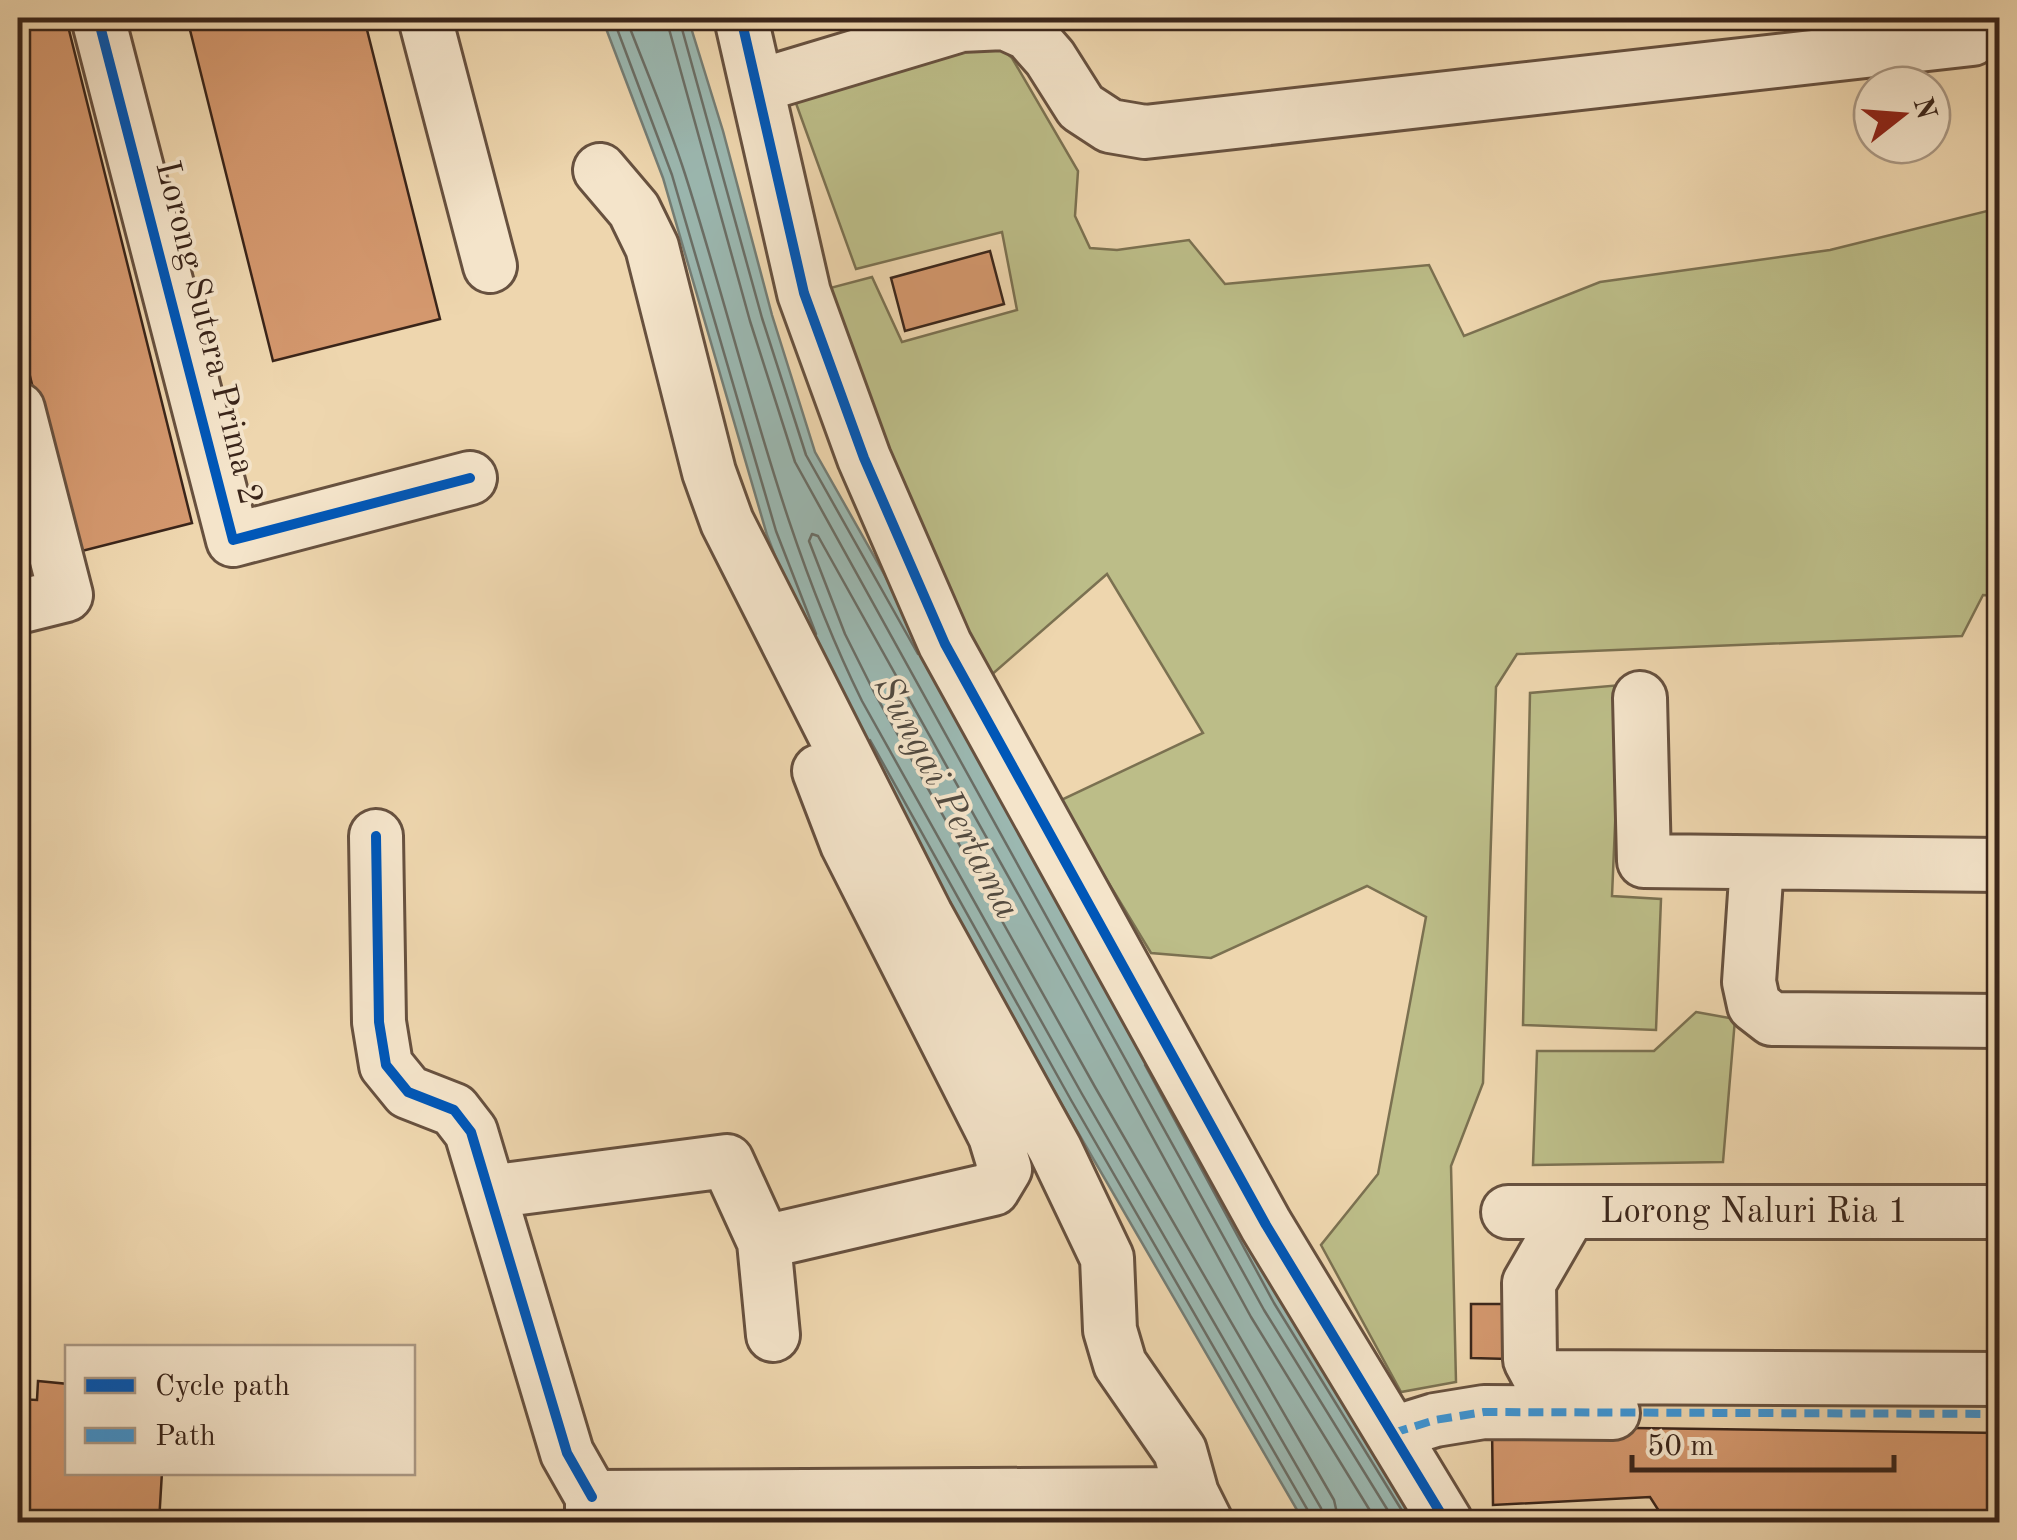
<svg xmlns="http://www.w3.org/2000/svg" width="2017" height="1540" viewBox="0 0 2017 1540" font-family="'Old Standard TT',serif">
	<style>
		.green { fill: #bcbd88; stroke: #7b7151; stroke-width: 2.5 }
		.water { fill: #9bb8b1; stroke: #747d75; stroke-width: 2.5 }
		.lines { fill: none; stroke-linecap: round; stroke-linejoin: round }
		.shore { stroke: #6a6e66; stroke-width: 2.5 }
		.building { fill: #d4986e; stroke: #3a251a; stroke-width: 2.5 }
		.minor-casing { stroke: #67513f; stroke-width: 58 }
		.minor { stroke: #f4e4ca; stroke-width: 52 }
		.quiet { stroke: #3e95d4; stroke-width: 8; stroke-dasharray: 15 8; stroke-linecap: butt }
		.cycleway-casing { stroke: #f4e4ca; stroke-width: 16 }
		.cycleway { stroke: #0057b8; stroke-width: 10 }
		.labels { text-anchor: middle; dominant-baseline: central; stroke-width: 8; stroke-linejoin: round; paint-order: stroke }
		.street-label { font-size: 35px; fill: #3a251a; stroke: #f4e4ca }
		.water-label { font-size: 38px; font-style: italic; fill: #524a40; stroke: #f4e4ca }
	</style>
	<rect width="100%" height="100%" fill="#eed6ae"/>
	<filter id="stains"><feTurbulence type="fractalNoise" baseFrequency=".002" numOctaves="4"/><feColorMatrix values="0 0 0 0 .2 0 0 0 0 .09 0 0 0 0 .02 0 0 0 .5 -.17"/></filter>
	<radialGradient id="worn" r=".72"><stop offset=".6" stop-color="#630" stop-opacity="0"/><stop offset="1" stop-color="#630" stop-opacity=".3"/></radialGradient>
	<!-- green -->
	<path class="green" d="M989,37l23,21 66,113 -3,45 15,32 27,2 72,-10 36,44 204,-19 35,71 136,-54 230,-32 169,-42v388l-16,-1 -21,41 -445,18 -21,33 -13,396 -32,83 5,216 -55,10 -80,-147 57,-71 48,-257 -59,-31 -156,72 -60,-5 -92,-152 144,-68 -96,-159 -118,103c-68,-122 -116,-257 -159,-389l42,-11 30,65 115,-32 -15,-78 -146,37 -63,-174z
		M1621,685l-9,211 49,3 -5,131 -133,-5 7,-332z
		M1696,1012l39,7 -12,143 -190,3 4,-114h117z"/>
	<!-- water -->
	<path class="water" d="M602,18h86l35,113 49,184 43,137 606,1070h-117l-242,-417 -220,-393 -31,-63 -44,-114 -104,-357z"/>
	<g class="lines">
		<!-- shore -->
		<path class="shore" d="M613,18l59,157 104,356 40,103
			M626,18c20,52 42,103 59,156 57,178 94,359 177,527l220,393 239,414 3,14
			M666,18l84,303 45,141 469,848 131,212
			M679,18l83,300 44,137 112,199
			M870,740l201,360 239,414 2,8
			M1145,1065l129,238 135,219
			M1339,1522l-5,-22 -239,-413 -220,-393 -30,-60 -36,-93 3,-7 6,2 261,467 172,314 126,205"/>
	</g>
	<!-- building -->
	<path class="building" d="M18,18h48l126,505 -118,30 -56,-225z
		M187,18h177l76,301 -167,42z
		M990,251l14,53 -99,27 -14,-53z
		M18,519l12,50 -12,3z
		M1471,1304h39l-1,55 -38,-1z
		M38,1381l30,3v88h94l-3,50h-141v-123l19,1z
		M1492,1426l508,7v89h-334l-16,-25 -157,8z"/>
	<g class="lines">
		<!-- minor casing -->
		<g class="minor-casing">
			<path id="minor" d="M98,18l135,522 237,-62
				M425,18l65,248
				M741,18l63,275 60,165 81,186 321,581 180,297
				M758,86l203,-61 44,-2 24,11 21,24 31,49 29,19 35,6 827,-93 12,-14 14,-7
				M600,170l34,40 18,37 57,225 18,50 199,393 129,234 52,109 3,72 10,34 60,87 12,43 14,28
				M18,409l48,186 -48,12
				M1640,698l4,163 356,4
				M376,836l3,186 7,43 22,27 46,18 17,22 96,321 25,44
				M1757,864l-8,118 5,23 18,14 228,2
				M489,1192l238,-31 37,81 9,93
				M1508,1212h492
				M1570,1212l-41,71 1,77 7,13 15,4 448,2
				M764,1242l229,-53 12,-20 -10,-33 -148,-292 -28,-73
				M1393,1433l42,-13 49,-8 129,1
				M592,1522v-25l600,-3"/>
		</g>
		<!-- minor -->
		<use href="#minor" class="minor"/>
		<!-- quiet -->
		<path class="quiet" d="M1393,1433l42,-13 49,-8 516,2"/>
		<!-- cycleway casing -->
		<g class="cycleway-casing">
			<path id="cycleway" d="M98,18l135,522 237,-62
				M741,18l63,275 60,165 81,186 321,581 180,297
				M376,836l3,186 7,43 22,27 46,18 17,22 96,321 25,44"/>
		</g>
		<!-- cycleway -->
		<use href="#cycleway" class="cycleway"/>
	</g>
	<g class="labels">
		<!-- street labels -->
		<g class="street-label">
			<text transform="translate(208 333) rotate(76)">Lorong Sutera Prima 2</text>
			<text x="1754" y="1212">Lorong Naluri Ria 1</text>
		</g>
		<!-- water labels -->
		<g class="water-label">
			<text transform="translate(946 798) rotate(62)">Sungai Pertama</text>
		</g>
	</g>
	<!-- margin -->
	<rect width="2017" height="1540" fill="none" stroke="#eed6ae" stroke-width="60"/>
	<rect x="20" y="20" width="1977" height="1500" fill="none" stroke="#3a251a" stroke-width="5"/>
	<rect x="30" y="30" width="1957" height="1480" fill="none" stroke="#3a251a" stroke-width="2.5"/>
	<!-- legend -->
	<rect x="65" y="1345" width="350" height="130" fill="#f4e4ca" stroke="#aa9884" stroke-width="2.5"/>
	<rect x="85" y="1378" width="50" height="15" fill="#0057b8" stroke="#aa9884" stroke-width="2.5"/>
	<text x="155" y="1395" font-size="30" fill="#3a251a">Cycle path</text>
	<rect x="85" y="1428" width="50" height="15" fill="#3e95d4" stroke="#aa9884" stroke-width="2.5"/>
	<text x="155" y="1445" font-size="30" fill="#3a251a">Path</text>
	<!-- north arrow -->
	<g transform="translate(1902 115) rotate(73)"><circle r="48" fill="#f4e4ca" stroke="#aa9884" stroke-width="2.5"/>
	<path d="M0-8L18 38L0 25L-18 38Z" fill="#8f2418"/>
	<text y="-15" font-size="28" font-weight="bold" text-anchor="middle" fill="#3a251a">N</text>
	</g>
	<!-- scale -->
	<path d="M1632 1455v15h262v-15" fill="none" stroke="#3a251a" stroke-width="5"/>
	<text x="1647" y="1455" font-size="30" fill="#3a251a" stroke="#f4e4ca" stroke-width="8" paint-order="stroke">50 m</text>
	<rect width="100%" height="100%" filter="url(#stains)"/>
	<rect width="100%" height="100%" fill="url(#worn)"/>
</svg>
